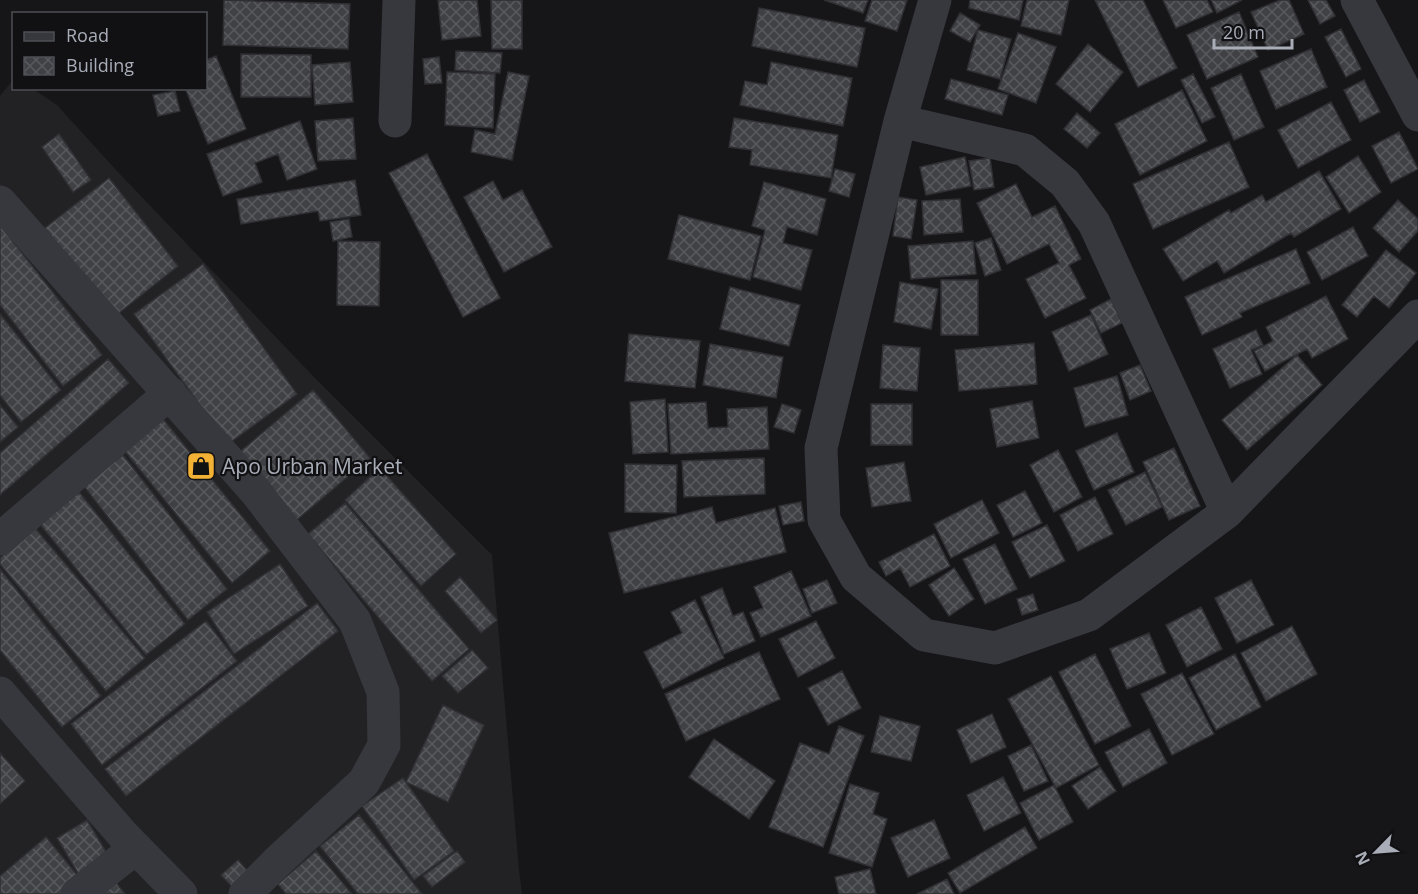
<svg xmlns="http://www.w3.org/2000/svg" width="1418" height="894" viewBox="0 0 1418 894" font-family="'Open Sans',sans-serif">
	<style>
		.built { fill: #222225 }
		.building { fill: url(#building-cross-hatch); stroke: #303034; stroke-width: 1.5 }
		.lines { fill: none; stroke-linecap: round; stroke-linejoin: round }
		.minor { stroke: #37383d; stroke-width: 33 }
		.labels { text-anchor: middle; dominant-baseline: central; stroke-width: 4.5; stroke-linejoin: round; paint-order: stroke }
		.poi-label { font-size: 21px; fill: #a8adb8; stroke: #111113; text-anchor: start }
	</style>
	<defs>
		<pattern id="building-cross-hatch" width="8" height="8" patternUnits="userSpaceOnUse" patternTransform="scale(1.5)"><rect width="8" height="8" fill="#404145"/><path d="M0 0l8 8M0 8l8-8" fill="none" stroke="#595a5e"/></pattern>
	</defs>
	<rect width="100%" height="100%" fill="#161618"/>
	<!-- built -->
	<path class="built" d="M13,80l1,8 19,1 24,16 60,66 197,206 178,178 27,315 3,24h-522v-798z"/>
	<!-- building -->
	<path class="building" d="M224,0l126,4 -2,45 -125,-4z
		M438,0h39l4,36 -39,4z
		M491,0h31v49h-30z
		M824,0h44l-5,13z
		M872,0h35l-10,31 -32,-10z
		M970,0h53l-4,20 -50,-12z
		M1027,0h42l-8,35 -40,-9z
		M1095,0h48l34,68 -39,19z
		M1163,0h44l6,12 -37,16z
		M1211,0h31l-25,13z
		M1280,0h9l15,34 -36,16 -17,-38z
		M1308,0h18l9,16 -15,8z
		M759,8l106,20 -8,39 -105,-21z
		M1239,12l19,45 -51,22 -20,-44z
		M960,13l20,12 -10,17 -20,-11z
		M1341,29l20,40 -15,8 -21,-40z
		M978,30l33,9 -11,40 -33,-9z
		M1018,33l38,14 -20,56 -38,-14z
		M1088,44l35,28 -33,40 -34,-28z
		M1311,49l16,38 -51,22 -16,-38z
		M456,51l46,2 -2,20 -45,-3z
		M241,54l70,1v42h-70z
		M216,56l30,73 -38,15 -23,-56h21v-28z
		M439,57l3,26 -17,1 -2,-25z
		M350,62l3,40 -38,3 -3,-40z
		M771,62l81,16 -9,48 -103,-21 5,-24 22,4z
		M447,72l48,2 -2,54 -48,-3z
		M508,72l21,4 -17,84 -41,-8 4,-22 20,4z
		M1193,74l22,43 -13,6 -21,-43z
		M1241,74l23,53 -30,13 -23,-52z
		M951,79l57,16 -6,20 -57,-16z
		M1364,80l16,32 -20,10 -16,-32z
		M1182,90l25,51 -67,34 -25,-51z
		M175,91l5,20 -22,5 -5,-21z
		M1331,102l20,38 -53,28 -20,-38z
		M1077,113l23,20 -13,15 -23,-19z
		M353,118l3,41 -38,2 -3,-40z
		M734,118l104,17 -7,43 -81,-13 2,-15 -23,-3z
		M300,121l17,48 -30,11 -9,-26 -23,9 7,19 -39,14 -16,-42z
		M1399,132l19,37 -27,14 -19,-37z
		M59,134l32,46 -18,12 -31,-45z
		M1229,142l20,45 -96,42 -20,-45z
		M427,154l73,144 -37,19 -74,-144z
		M1358,156l23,36 -32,21 -23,-36z
		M965,157l6,29 -45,9 -6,-28z
		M990,158l4,29 -20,3 -5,-29z
		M835,169l20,5 -6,23 -20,-6z
		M1319,171l22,38 -47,28 -3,-4 -67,40 -7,-12 -34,20 -20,-32 66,-39 2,3 31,-18 4,7z
		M109,178l69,88 -64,51 -69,-89z
		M355,180l6,35 -41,6 -2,-10 -77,13 -4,-25z
		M493,181l10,19 19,-10 30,57 -48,25 -40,-75z
		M764,182l62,17 -9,36 -30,-8 -4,16 29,7 -11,40 -48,-13 12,-47 -13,-4z
		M1016,184l16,33 23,-11 26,53 -12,6 17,33 -41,20 -19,-39 33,-16 -10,-19 -42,20 -30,-61z
		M898,197l19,3 -6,39 -18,-3z
		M960,199l3,33 -39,3 -2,-34z
		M1398,200l20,19v12l-19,21 -26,-24z
		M679,215l82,21 -11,44 -82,-21z
		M349,219l3,18 -19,4 -3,-19z
		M0,225l102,130 -39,31 -63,-81z
		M1353,227l15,29 -46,24 -15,-28z
		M991,238l10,32 -16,6 -10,-33z
		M338,241l42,1 -1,64 -42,-1z
		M973,241l3,33 -65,5 -3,-33z
		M1296,249l14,34 -70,30 2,4 -40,18 -17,-38z
		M1386,250l30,23 -27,35 -15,-12 -17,21 -15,-12z
		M203,264l94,130 -69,50 -94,-130z
		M941,280h37v55h-37z
		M900,282l38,7 -7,40 -37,-7z
		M730,287l70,18 -11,41 -69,-17z
		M1326,296l22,43 -36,19 -5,-9 -42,22 -11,-20 19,-10 -7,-14z
		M1111,299l11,24 -21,10 -11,-23z
		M0,314l61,76 -40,32 -21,-27z
		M1091,315l17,39 -39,17 -17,-39z
		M1256,330l7,15 -12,5 11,24 -32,14 -17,-39z
		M629,334l71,7 -5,47 -70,-7z
		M1034,343l3,41 -78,7 -4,-41z
		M710,344l73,13 -7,41 -73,-13z
		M883,345l37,3 -3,43 -37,-3z
		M1297,355l25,30 -75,65 -25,-30z
		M108,359l21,24 -129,112v-42z
		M1140,365l11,26 -21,9 -10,-27z
		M1117,376l11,39 -43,12 -11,-39z
		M313,390l57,68 -77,65 -57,-68z
		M665,399l3,53 -35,2 -3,-52z
		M1032,401l7,37 -42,9 -7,-38z
		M706,402l2,26 20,-1 -1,-18 40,-2 2,42 -98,5 -3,-50z
		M782,404l19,6 -7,23 -20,-6z
		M871,404h41v41h-41z
		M0,405l18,22 -18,15z
		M163,419l107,132 -38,32 -108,-133z
		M1117,433l17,39 -40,18 -18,-39z
		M1174,448l26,58 -31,14 -26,-58z
		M1058,450l24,47 -28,15 -24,-47z
		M123,455l104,134 -39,31 -105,-135z
		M764,458l1,36 -81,3 -2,-36z
		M904,462l7,39 -39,6 -6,-39z
		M625,464l52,1 -1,48 -51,-1z
		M380,468l76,86 -35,32 -76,-86z
		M1145,472l17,35 -36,18 -18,-35z
		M1025,491l17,32 -29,14 -16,-32z
		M79,492l106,132 -39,31 -106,-131z
		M1095,497l18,37 -35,17 -18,-36z
		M982,500l17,33 -48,25 -17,-34z
		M801,502l3,19 -21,4 -4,-19z
		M345,503l124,146 -37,32 -124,-147z
		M712,507l4,16 59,-15 11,44 -162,41 -15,-60z
		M1047,525l18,36 -35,17 -18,-36z
		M35,528l110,130 -39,33 -106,-127v-6z
		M934,534l16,32 -40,21 -10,-19 -14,8 -7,-14z
		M995,544l22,45 -32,15 -22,-45z
		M280,564l28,42 -74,48 -27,-42z
		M954,568l20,31 -25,17 -20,-31z
		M0,569l101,127 -39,31 -62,-77z
		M791,571l20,45 -50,21 -11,-24 13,-5 -9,-21z
		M460,577l37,43 -16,13 -36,-42z
		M827,580l10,23 -25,10 -9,-24z
		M1251,580l23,45 -37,18 -22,-45z
		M722,588l11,28 10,-4 12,29 -31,13 -23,-57z
		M1033,594l5,16 -16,5 -5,-16z
		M695,600l29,58 -61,31 -19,-37 38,-19 -11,-21z
		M317,603l21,28 -212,165 -21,-27z
		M1201,607l21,42 -35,18 -21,-42z
		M206,621l31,40 -135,104 -31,-41z
		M816,621l19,37 -37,19 -19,-38z
		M1292,626l25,48 -51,27 -25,-48z
		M1149,633l17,40 -39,16 -17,-40z
		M472,650l16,18 -30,25 -16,-17z
		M759,652l21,47 -94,42 -21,-47z
		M1095,654l36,72 -36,18 -36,-72z
		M1235,654l26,53 -45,23 -27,-52z
		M842,671l19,37 -33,17 -20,-37z
		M1182,673l32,61 -42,21 -31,-61z
		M1051,676l48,89 -43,23 -48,-89z
		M443,705l41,20 -36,77 -42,-20z
		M992,714l14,33 -35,16 -14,-33z
		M880,716l40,10 -9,35 -40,-9z
		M839,726l25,10 -41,111 -54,-20 31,-84 29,11z
		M1149,729l18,34 -44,24 -18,-35z
		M714,739l61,42 -26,38 -60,-42z
		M1031,745l17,36 -24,10 -16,-35z
		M0,753l25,28 -25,23z
		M1100,767l16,24 -28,18 -16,-23z
		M1003,777l18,36 -37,18 -17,-36z
		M403,778l51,73 -40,29 -52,-74z
		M850,784l29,9 -6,21 14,5 -15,48 -43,-14z
		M1054,785l19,37 -34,18 -19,-37z
		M359,815l63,79h-64l-38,-48z
		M87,820l25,42 -30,18 -25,-42z
		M934,820l16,38 -42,19 -17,-39z
		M1025,827l12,21 -77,45 -12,-20z
		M46,837l36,44 -16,13h-66v-18z
		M316,851l36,43h-66l-8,-10z
		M457,851l8,11 -33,25 -9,-11z
		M238,860l15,17 -16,15 -16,-17z
		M870,869l6,25h-37l-4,-17z
		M111,876l14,18h-37z
		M947,879l7,15h-37z"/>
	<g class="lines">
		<!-- minor -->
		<path class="minor" d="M935,0l-35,121 -79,327 3,72 32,57 68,58 71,13 94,-33 138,-103 191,-196
			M1357,0l61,115
			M395,121l4,-121
			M900,121l125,29 40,33 29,40 133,289
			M0,202l256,290 99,129 28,71 1,53 -20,37 -86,79 -33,33
			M0,539l170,-146
			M0,693l123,142 58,59
			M77,894l59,-46"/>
	</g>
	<!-- icons -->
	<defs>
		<g id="shop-square" transform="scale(1.5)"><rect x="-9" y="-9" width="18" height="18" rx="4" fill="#f2b134" stroke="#111113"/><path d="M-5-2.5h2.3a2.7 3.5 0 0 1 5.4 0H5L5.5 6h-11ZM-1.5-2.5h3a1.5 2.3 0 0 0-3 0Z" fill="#111"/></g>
	</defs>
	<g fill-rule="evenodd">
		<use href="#shop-square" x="201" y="466"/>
	</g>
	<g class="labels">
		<!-- poi labels -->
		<g class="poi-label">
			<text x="222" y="466">Apo Urban Market</text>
		</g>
	</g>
	<!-- legend -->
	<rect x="12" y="12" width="195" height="78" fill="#111113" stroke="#4d4f55" stroke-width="1.5"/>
	<rect x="24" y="32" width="30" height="9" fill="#37383d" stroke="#4d4f55" stroke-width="1.5"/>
	<text x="66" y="42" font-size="18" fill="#a8adb8">Road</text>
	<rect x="24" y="57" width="30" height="18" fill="url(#building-cross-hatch)" stroke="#4d4f55" stroke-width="1.5"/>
	<text x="66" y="72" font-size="18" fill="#a8adb8">Building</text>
	<!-- north arrow -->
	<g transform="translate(1376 852) rotate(245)" stroke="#111113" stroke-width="4.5" paint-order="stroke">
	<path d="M0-4.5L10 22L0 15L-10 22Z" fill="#a8adb8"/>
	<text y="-9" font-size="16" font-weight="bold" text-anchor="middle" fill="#a8adb8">N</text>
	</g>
	<!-- scale -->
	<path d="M1214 39v9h78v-9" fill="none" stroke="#a8adb8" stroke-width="3"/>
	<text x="1223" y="39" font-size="18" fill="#a8adb8" stroke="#111113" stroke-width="4.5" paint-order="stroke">20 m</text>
</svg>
